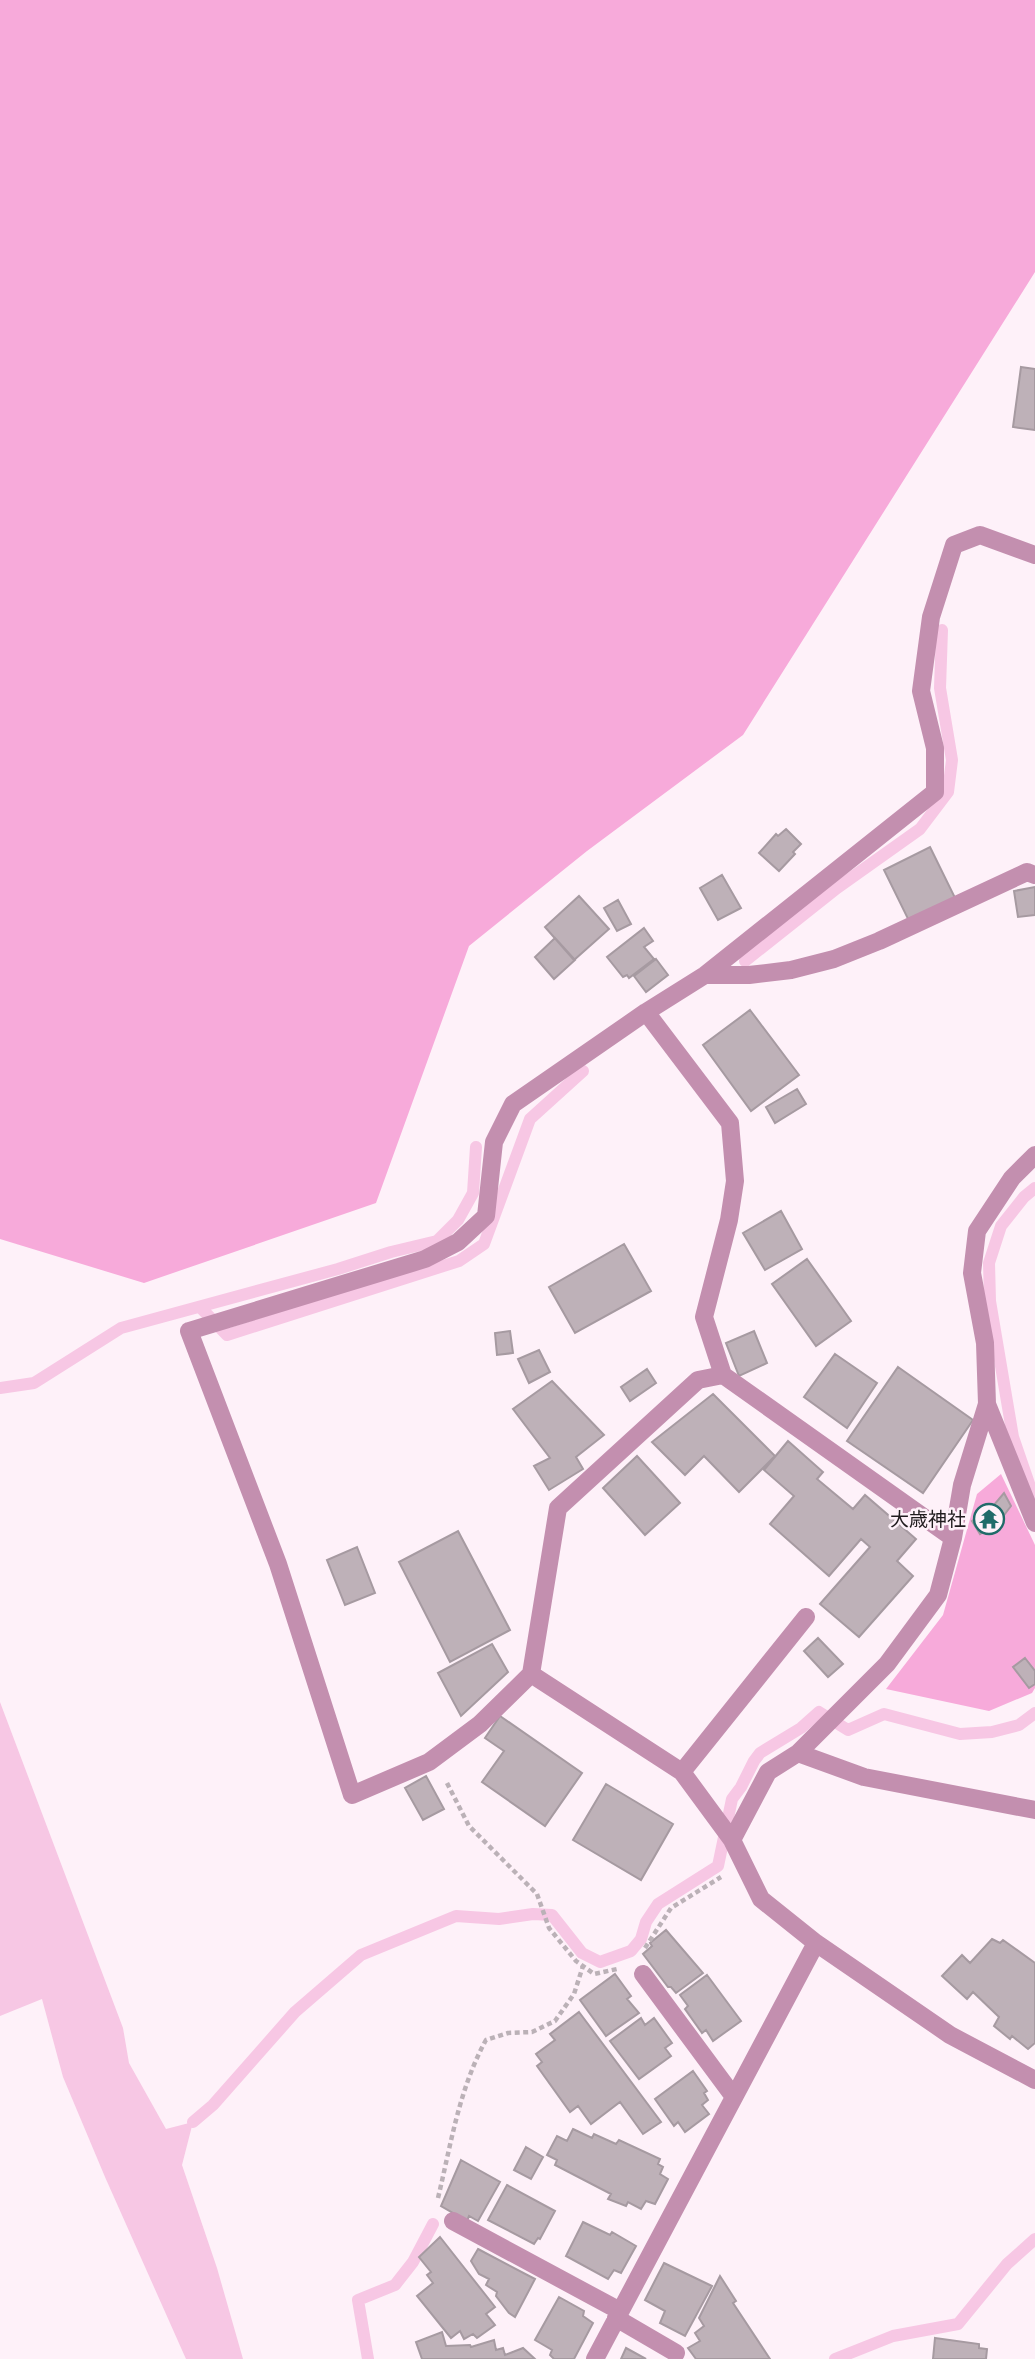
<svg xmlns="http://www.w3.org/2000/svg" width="1035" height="2359" viewBox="0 0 1035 2359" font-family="'PT Sans Narrow','Noto Sans JP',sans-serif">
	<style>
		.green { fill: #f7aada }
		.water { fill: #f7c7e4 }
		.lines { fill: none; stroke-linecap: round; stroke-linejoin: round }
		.stream { stroke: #f7c7e4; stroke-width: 12 }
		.building { fill: #beb1b8; stroke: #a69aa1; stroke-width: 2 }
		.path { stroke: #bbb1b7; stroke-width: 4.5; stroke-dasharray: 5 3.5; stroke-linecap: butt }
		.minor { stroke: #c38faf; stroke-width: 18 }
		.labels { text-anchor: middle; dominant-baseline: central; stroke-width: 5; stroke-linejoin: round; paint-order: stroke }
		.poi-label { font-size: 19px; fill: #201c1e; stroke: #fef1f9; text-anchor: end }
	</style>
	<rect width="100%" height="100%" fill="#fef1f9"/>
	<!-- green -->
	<path class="green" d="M0,0h1035v272l-292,463 -156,116 -118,95 -93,257 -232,80 -144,-44z
		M1001,1474l34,71v143l-3,5 -43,18 -103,-22 57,-74 34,-121z"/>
	<!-- water -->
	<path class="water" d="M0,1702l123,326 6,35 37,66 27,-7 -11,43 35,103 26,91h-57l-81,-182 -42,-100 -21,-78 -42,17z"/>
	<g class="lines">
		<!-- stream -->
		<path class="stream" d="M745,961l92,-73 83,-59 28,-37 4,-32 -12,-72 2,-58
			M1035,1188l-11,9 -23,29 -12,37 1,38 23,136 22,64
			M200,1307l27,28 232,-74 25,-17 46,-125 53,-48
			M0,1388l34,-5 87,-55 217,-59 53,-17 46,-11 21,-21 15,-27 3,-46
			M193,2122l20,-17 82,-93 66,-57 95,-39 43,3 34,-5 19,1 30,38 18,9 31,-11 10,-12 5,-17 12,-18 60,-38 14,-67 9,-12 13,-26 6,-8 41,-25 18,-16 29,18 36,-16 76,20 32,-2 27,-7 16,-12
			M368,2359l-10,-59 37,-15 18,-23 20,-38
			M835,2359l58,-23 65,-12 49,-60 28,-25"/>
	</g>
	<!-- building -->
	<path class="building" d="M1021,367l14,2v61l-22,-3z
		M786,829l15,15 -8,8 2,2 -16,17 -20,-18 17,-19 2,2z
		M930,847l29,59 -46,23 -29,-59z
		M722,875l19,33 -23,12 -18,-32z
		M1035,887v28l-17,2 -4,-26z
		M579,896l30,33 -35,31 -29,-33z
		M618,900l13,24 -14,7 -13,-23z
		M644,928l9,13 -9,6 10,12 -25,19 -2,-3 -4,2 -16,-20z
		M555,938l20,22 -21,19 -19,-22z
		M656,959l12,16 -22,17 -12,-16z
		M750,1010l49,65 -48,36 -48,-66z
		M797,1089l9,15 -31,19 -9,-16z
		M781,1211l21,38 -37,21 -22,-37z
		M624,1244l27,47 -76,42 -26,-46z
		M807,1259l44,62 -35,25 -44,-62z
		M510,1331l3,22 -16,2 -2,-22z
		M754,1331l13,32 -28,13 -13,-33z
		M539,1350l11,22 -21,11 -11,-24z
		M835,1354l42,29 -30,45 -43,-31z
		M898,1367l75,53 -50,73 -76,-52z
		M647,1369l9,14 -26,18 -9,-14z
		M552,1381l52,54 -28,22 7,12 -34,21 -15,-24 16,-8 -37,-49z
		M713,1394l62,62 -36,36 -35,-36 -19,19 -33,-33z
		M788,1441l35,31 -6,7 36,30 12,-14 51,44 -19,22 16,15 -54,61 -39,-33 50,-57 -9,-8 -32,37 -59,-52 24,-28 -30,-26z
		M637,1456l43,47 -35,32 -42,-47z
		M1004,1493l7,13 -10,13 -8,-13z
		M990,1509l8,13 -18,12 -8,-13z
		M458,1531l52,99 -60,32 -51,-100z
		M357,1547l18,46 -30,12 -18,-45z
		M818,1638l25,26 -15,13 -24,-26z
		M492,1644l16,28 -47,44 -23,-43z
		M1025,1658l10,13v13l-6,4 -16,-21z
		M500,1716l82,57 -37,53 -63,-44 22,-31 -19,-13z
		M426,1776l18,33 -21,11 -18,-32z
		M606,1784l67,40 -32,56 -68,-40z
		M666,1930l37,43 -27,20 -5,-6h-3l-25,-33 9,-8 -2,-3z
		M992,1939l8,4 3,-3 32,23v80l-7,6 -16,-13 -2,3 -16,-13 5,-9 -26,-25 -6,7 -25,-23 20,-21 8,8z
		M615,1974l16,22 -4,3 12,14 -33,23 -26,-36z
		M707,1975l34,46 -28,20 -7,-11 -4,3 -17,-24 3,-3 -8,-11z
		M579,2012l82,110 -18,12 -23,-32 -29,22 -13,-18 -8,6 -33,-46 5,-4 -6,-8 19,-14 -5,-6z
		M641,2018l4,7 9,-7 18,25 -7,5 6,8 -32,23 -29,-38z
		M693,2071l14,20 -3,2 4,7 -6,5 7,9 -24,18 -7,-10 -4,4 -19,-27z
		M573,2129l19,9 2,-4 22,10 3,-4 41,19 -2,5 5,3 -3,7 8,5 -13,25 -9,-3 -5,8 -13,-7 -2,4 -18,-7 3,-5 -56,-29 2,-5 -10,-5 10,-19 10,5z
		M526,2147l17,10 -12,22 -17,-9z
		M461,2160l39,22 -22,39 -9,-5 -2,5 -26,-15z
		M507,2185l48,26 -15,28 -2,-1 -4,6 -46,-24z
		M583,2222l27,13 2,-3 24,14 -15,27 -7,-3 -6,9 -42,-23z
		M440,2237l55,70 -9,7 9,11 -18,13 -4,-4 -9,5 -4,-8 -9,7 -34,-42 16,-13 -6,-8 4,-3 -12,-15z
		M478,2249l57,30 -20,38 -6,-4 -13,-17 1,-4 -11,-7 3,-6 -10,-5 -8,-13z
		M664,2263l48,23 -27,50 -25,-13 5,-12 -20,-11z
		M720,2276l16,25 -3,2 37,56h-74l-8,-11 12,-7 -5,-8 9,-7 -5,-8z
		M559,2297l25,14 -1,5 10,7 -19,36h-20l-4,-4 2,-5 -17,-10z
		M442,2332l4,14 24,-1 1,2 23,-7 2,10 7,-2 2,7 18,-7 12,11h-113l-6,-17z
		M935,2338l44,6v4l8,1 -1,10h-53z
		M626,2348l20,11h-25z"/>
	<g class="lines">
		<!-- path -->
		<path class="path" d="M447,1783l22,43 68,68 12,34 27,33 18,13 23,-5
			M645,1948l26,-40 50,-31
			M438,2198c13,-54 21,-109 48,-158l22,-7 24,-1 23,-11 19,-27 9,-28"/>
		<!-- minor -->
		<path class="minor" d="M705,975h44l42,-5 43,-11 45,-18 148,-69 8,3
			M646,1012l84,111 5,58 -6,39 -25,97 19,58
			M1035,1155l-23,23 -35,53 -5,42 13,70 2,61 -25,81 -9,53 -15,57 -51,69 -89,89 -30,19 -36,68 29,59 55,44 134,92 85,45
			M987,1404l48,119
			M953,1538l-230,-163 -25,5 -140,128 -27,166 -51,50 -51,38 -77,33 -74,-231 -89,-233 236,-72 33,-17 28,-26 8,-74 19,-38 133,-92 59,-37 230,-183v-44l-14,-57 10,-74 23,-72 26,-10 55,20
			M531,1674l151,98 124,-155
			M798,1753l66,24 171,33
			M682,1772l50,68
			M643,1974l91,123
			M453,2221l167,90
			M616,2318l60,35
			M595,2359l221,-416"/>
	</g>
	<!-- icons -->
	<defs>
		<g id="temple-ring" transform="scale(1.575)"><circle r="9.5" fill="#fef1f9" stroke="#206b69" stroke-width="1.5"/><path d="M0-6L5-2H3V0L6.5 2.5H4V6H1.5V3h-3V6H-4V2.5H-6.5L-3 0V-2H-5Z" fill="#206b69"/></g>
	</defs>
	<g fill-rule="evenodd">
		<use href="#temple-ring" x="989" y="1519"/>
	</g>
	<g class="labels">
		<!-- poi labels -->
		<g class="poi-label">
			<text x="966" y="1519">大歳神社</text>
		</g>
	</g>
</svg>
